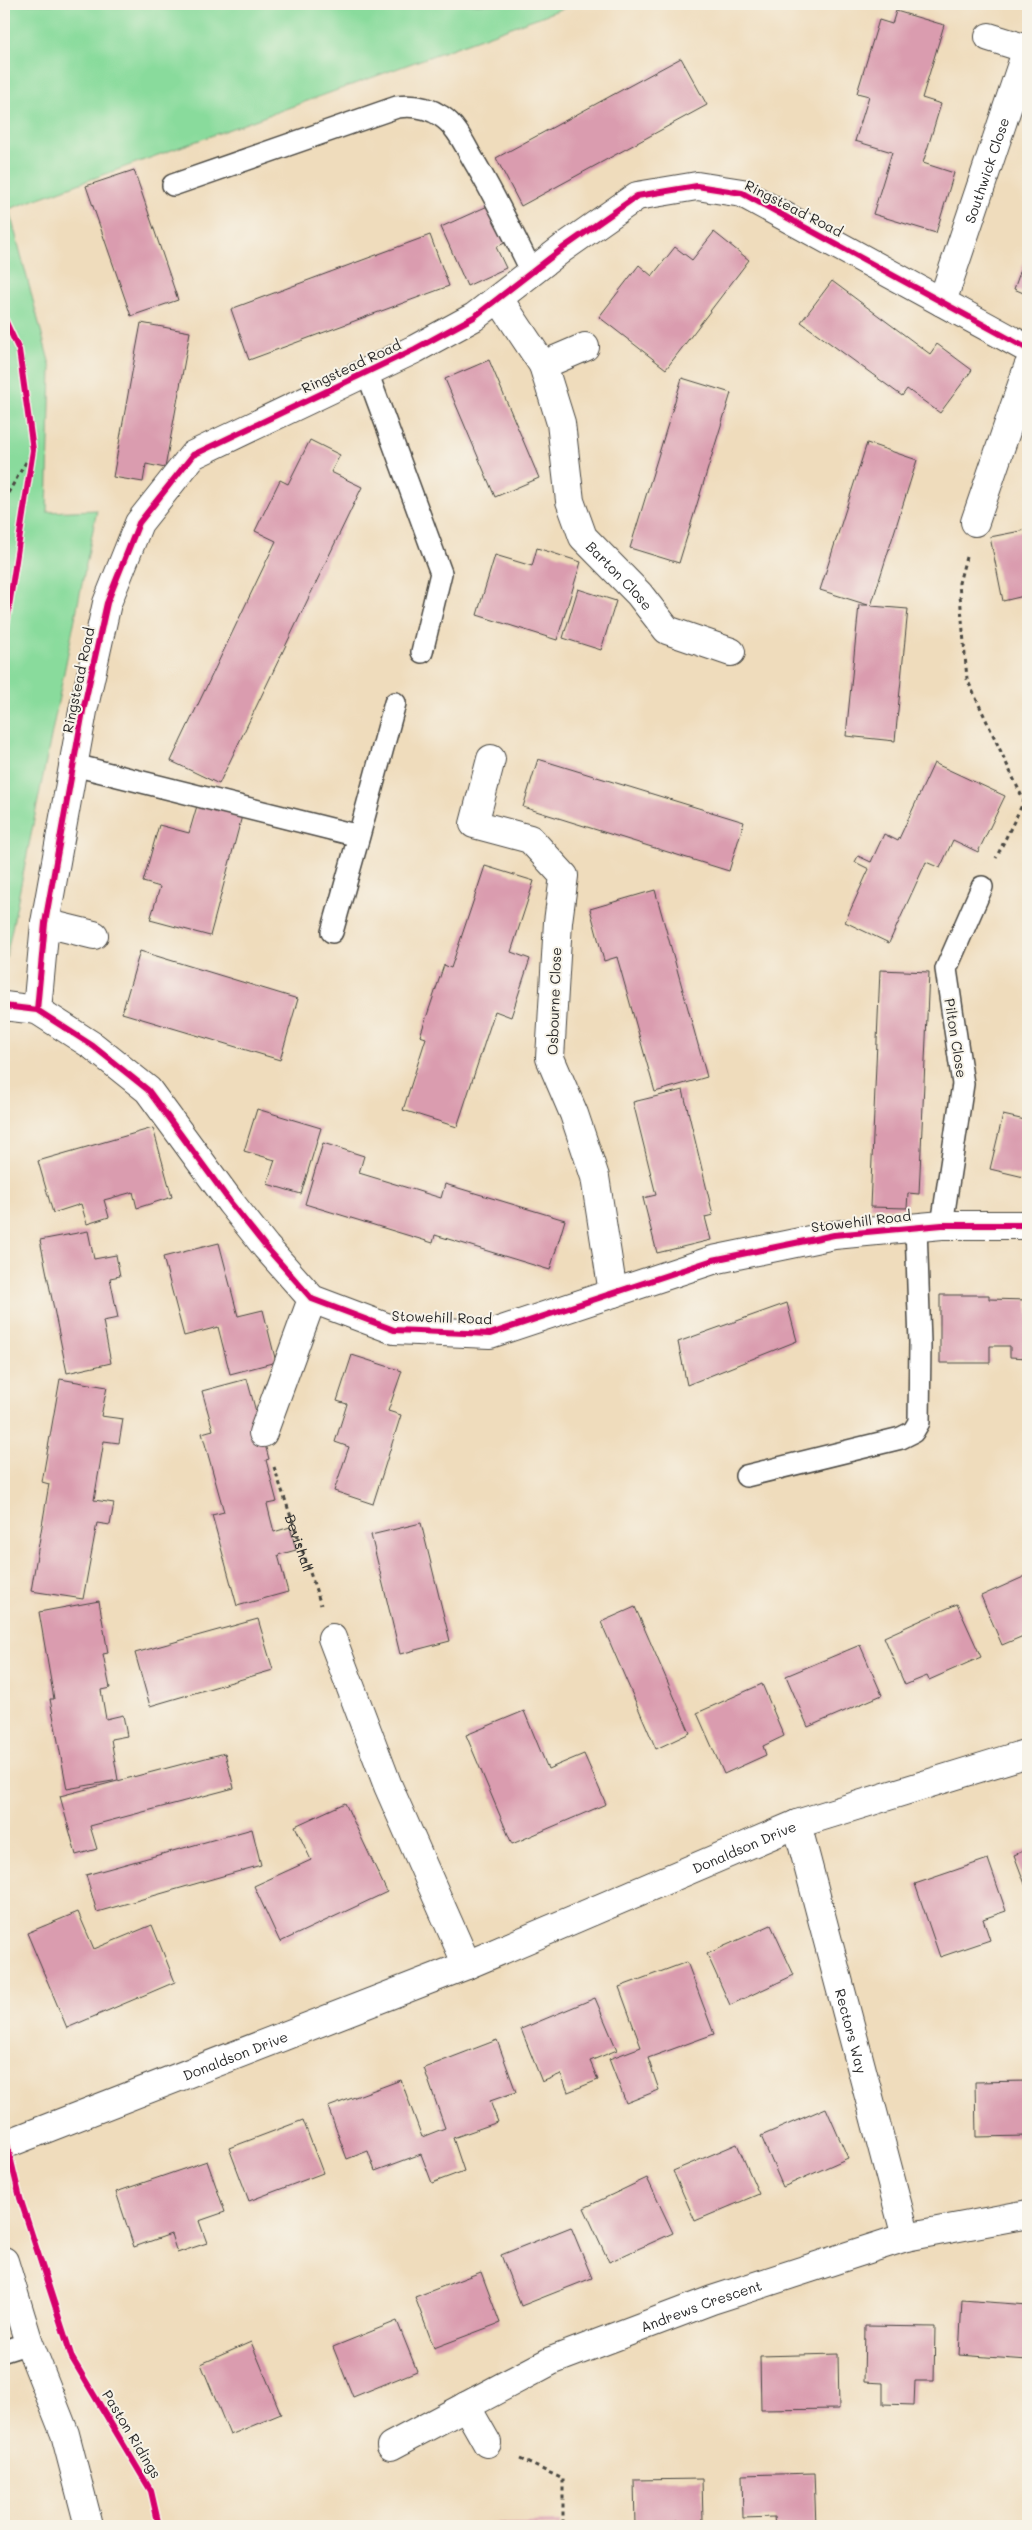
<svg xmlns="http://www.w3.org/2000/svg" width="1032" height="2530" viewBox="0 0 1032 2530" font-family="Mali,sans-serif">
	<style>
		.green { fill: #89db9c; stroke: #5a8364 }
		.building { fill: #da9caf }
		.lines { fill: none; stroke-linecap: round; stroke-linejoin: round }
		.lane-casing { stroke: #484641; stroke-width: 24 }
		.street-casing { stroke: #484641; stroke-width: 30 }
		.secondary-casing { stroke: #484641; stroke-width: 30 }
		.path { stroke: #484641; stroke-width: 3; stroke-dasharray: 4 4; stroke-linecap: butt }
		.lane { stroke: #fff; stroke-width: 21 }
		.street { stroke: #fff; stroke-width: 28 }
		.secondary { stroke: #fff; stroke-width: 28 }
		.cycleway-casing { stroke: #f7f3e8; stroke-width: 9 }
		.cycleway { stroke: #d6006c; stroke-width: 6 }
		.labels { text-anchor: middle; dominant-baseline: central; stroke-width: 4; stroke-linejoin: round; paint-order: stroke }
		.street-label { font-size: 14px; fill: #2b2b2b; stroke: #f7f3e8 }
	</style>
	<rect width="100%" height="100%" fill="#f7f3e8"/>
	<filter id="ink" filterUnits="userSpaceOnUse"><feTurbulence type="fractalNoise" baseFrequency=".02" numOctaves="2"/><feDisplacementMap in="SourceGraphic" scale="10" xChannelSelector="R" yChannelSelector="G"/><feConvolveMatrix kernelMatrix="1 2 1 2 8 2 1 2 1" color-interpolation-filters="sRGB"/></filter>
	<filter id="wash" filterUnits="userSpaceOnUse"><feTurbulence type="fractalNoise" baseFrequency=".0096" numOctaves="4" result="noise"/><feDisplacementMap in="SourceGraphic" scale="20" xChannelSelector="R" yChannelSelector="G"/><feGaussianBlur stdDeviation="1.12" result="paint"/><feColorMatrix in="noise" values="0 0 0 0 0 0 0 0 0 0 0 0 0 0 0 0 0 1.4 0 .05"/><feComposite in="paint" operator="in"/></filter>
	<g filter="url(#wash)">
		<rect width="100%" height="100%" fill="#efdcbc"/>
		<!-- green -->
		<path class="green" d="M4,4h571l-566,205 42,160 -4,143 50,-2 -91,448 -2,-1z"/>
		<g id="blocks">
			<!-- building -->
			<path class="building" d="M896,11l48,14 -22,73 19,6 -18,59 31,10 -18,60 -63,-19 19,-62 -37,-11 14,-45 -12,-3 22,-73 13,4z
				M681,58l26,47 -186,101 -25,-48z
				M134,170l44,130 -47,16 -45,-130z
				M490,205l17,37 -11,5 10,21 -39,18 -26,-59z
				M714,232l35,28 -83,109 -67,-52 40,-52 13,11 23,-29 17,13z
				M430,235l19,51 -200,74 -18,-51z
				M1028,250v45l-14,-6z
				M832,281l98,73 7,-10 35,26 -32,43 -33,-24 -5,7 -101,-74z
				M141,323l49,9 -25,136 -19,-4 -3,18 -30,-5z
				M489,360l50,118 -44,19 -50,-118z
				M682,378l49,15 -52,170 -49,-15z
				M310,440l30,15 -9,17 31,15 -143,297 -48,-23 105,-220 -21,-10 25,-51 8,4z
				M867,443l50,17 -46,146 37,3 -13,132 -49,-5 13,-131h9l-48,-15z
				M1026,530l2,9 -1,76 -3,-19 -21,5 -13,-64z
				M537,548l44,14 -24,78 -80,-25 18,-60 37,11z
				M578,589l38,12 -15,49 -38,-12z
				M538,759l206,63 -15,49 -206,-64z
				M934,763l71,33 -27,56 -25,-12 -13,28 -14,-6 -37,81 -44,-21 24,-53 -14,-7 3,-6 13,6 13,-28 14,7z
				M199,799l44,13 -33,124 -60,-16 10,-33 -17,-5 16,-57 30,8z
				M485,866l49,15 -23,71 19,7 -19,58 -16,-6 -38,116 -54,-17 23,-72 -6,-2 24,-71 7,3z
				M655,890l52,187 -52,15 -38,-135 -13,4 -14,-52z
				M140,951l158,48 -18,61 -158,-47z
				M880,970l49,2 -10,222 -11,-1 -1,15 -37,-1z
				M683,1090l30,125 -8,2 6,23 -54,13 -14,-55 13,-3 -23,-93z
				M257,1109l64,19 -20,66 -34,-10 8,-24 -31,-9z
				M1028,1111v67l-38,-9 13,-54 22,5z
				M153,1128l19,69 -35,11 -4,-16 -29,8 5,17 -22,7 -6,-20 -28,9 -15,-52z
				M323,1143l41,13 -5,17 82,25 4,-14 120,36 -15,50 -115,-35 -2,8 -128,-39z
				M88,1231l6,28 22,-4 4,21 -10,2 8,40 -15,3 8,42 -44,10 -27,-133z
				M219,1243l19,73 25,-6 13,52 -46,12 -12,-47 -34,9 -21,-79z
				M940,1295h49v4l39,1v58l-18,-1v-11h-20v17h-50z
				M787,1303l10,38 -110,44 -9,-43z
				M352,1355l50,16 -14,40 13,4 -28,89 -39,-13 15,-44 -14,-5 12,-38 -10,-3z
				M60,1379l47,8 -6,29 22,3 -4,24 -15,-2 -10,59 20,3 -4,22 -13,-2 -14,76 -52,-8 18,-107 -7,-2z
				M247,1379l22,80 -3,1 11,42 -10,2 7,28 16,-5 6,23 -18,5 10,37 -51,14 -25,-91 12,-3 -22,-79 11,-3 -11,-39z
				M421,1523l29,118 -50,13 -29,-119z
				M1028,1575v59l-26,11 -21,-49z
				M99,1601l9,52 -5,1 7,34 -9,2 5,29 17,-4 4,21 -16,3 7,41 -51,9 -17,-90h4l-15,-87z
				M957,1604l24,53 -52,23 -2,-4 -22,9 -21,-48z
				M635,1607l55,126 -34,16 -55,-127z
				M258,1619l15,51 -123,36 -15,-53z
				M860,1645l22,50 -74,32 -22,-51z
				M762,1684l22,52 -21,10 3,9 -42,19 -27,-61z
				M524,1711l24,58 36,-15 22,50 -94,40 -46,-109z
				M225,1753l9,35 -144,38 7,23 -21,6 -16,-59z
				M345,1803l42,89 -107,50 -26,-56 57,-26 -16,-34z
				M252,1829l9,36 -164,47 -11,-37z
				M1028,1849v43l-14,-37z
				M988,1859l18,52 -23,8 7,21 -50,17 -25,-73z
				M78,1912l16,37 58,-24 23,57 -108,46 -40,-95z
				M771,1925l23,50 -64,30 -23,-51z
				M687,1962l27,72 -66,24 11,32 -33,13 -17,-44 32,-12 -22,-60z
				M595,1998l22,52 -27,11 8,19 -30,12 -7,-18 -19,8 -21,-53z
				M497,2040l19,52 -26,9 8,21 -45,16 11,33 -32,12 -11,-29 -46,17 -7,-20 -21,8 -19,-52 73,-27 21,57 23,-9 -21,-60z
				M1028,2081v55l-52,1 -1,-55z
				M826,2108l22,50 -65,29 -22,-51z
				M303,2120l20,53 -74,28 -20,-53z
				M737,2144l22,50 -64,27 -22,-50z
				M207,2161l18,51 -26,9 8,22 -30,10 -6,-19 -37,13 -18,-55z
				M647,2178l26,55 -64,29 -25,-54z
				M571,2227l21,51 -71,28 -20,-51z
				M481,2272l19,51 -66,25 -19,-51z
				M962,2300l66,5v55l-69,-5z
				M397,2321l20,50 -64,26 -20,-50z
				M865,2326l70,1 -1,54h-19l-1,24 -31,-1v-21l-19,-1z
				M251,2342l30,72 -51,21 -29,-71z
				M838,2354l1,55 -78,1 -1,-54z
				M814,2473l2,53h-41l-1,-9 -31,1 -1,-43z
				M702,2479l1,42h-26v5h-42l-1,-46z
				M561,2522v4h-121v-1z"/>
		</g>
	</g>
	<g filter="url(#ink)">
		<use href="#blocks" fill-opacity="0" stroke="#484641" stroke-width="1"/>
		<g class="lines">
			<!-- lane casing -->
			<g class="lane-casing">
				<path id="lane" d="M173,185l224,-78c15,-2 31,0 44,9 16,10 24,30 33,45 22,37 40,75 59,113
					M367,372l74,201 -19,79
					M74,765l285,71 36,-133
					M332,932l27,-96
					M942,1225l21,-141 -17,-115 36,-82
					M746,1476l155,-38 12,-6 6,-10 1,-79 -4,-116
					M4,2351l25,-8"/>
			</g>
			<!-- street casing -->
			<g class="street-casing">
				<g id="street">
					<path id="s2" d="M499,299l44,66 18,58 9,78 13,36 56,57 28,36 64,22"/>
					<path id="s3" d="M942,302l85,-253 -38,-12"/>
					<path d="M543,365l42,-18"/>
					<path d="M975,522l53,-155"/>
					<path d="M491,759l-17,65 56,15 34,37 -6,46 -8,136 24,56 21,63 18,116"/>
					<path d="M45,923l49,12"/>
					<path d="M4,1006l33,4 56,36 55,44 83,113 35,44 46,52 82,31 96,4 223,-74 121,-25 108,-10h86"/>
					<path d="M37,1010l8,-87 38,-212 24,-108 32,-80 54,-68 222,-106 59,-32 89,-69 74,-52 60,-10 45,7 286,156"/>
					<path d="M263,1433l49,-134"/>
					<path d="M332,1638l56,148 79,179"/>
					<path id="s4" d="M797,1824l109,413"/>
					<path id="s5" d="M4,2145l463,-180 330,-141 231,-71"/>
					<path d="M466,2406l21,37"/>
					<path id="s6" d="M391,2446l160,-85 161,-61 194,-63 122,-23"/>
				</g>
			</g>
			<!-- secondary casing -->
			<g class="secondary-casing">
				<path id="secondary" d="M4,2261l25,82 36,91 24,92"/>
			</g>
			<!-- path -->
			<g class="path">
				<path d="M4,500l29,-50"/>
				<path d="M966,557l-7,26 8,96 57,122 -28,57"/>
				<path id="s1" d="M274,1467l47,138"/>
				<path d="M520,2459l43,20v47"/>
			</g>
			<!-- lane -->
			<use href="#lane" class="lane"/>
			<!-- street -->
			<use href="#street" class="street"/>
			<!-- secondary -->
			<use href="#secondary" class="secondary"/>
			<!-- cycleway casing -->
			<g class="cycleway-casing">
				<path id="cycleway" d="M4,318l15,32 14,100 -29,189
					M4,1006l33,4 56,36 55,44 83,113 35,44 46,52 82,31 96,4 223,-74 121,-25 108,-10h86
					M37,1010l8,-87 38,-212 24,-108 32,-80 54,-68 222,-106 59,-32 89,-69 74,-52 60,-10 45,7 286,156
					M4,2132l16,66 52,160 79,133 8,35"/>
			</g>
			<!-- cycleway -->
			<use href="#cycleway" class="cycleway"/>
		</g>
	</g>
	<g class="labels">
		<!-- street labels -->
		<g class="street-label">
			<text stroke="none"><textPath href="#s3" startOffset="139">Southwick Close</textPath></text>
			<text transform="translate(794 208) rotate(27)">Ringstead Road</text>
			<text transform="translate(351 366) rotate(-25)">Ringstead Road</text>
			<text stroke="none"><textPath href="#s2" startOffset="310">Barton Close</textPath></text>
			<text transform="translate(78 680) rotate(-78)">Ringstead Road</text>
			<text transform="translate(554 1001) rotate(-88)">Osbourne Close</text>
			<text transform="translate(956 1038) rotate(81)">Pilton Close</text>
			<text transform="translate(861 1221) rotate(-7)">Stowehill Road</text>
			<text transform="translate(442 1317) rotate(2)">Stowehill Road</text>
			<text stroke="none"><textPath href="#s1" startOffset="80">Bevishall</textPath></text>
			<text stroke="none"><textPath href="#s5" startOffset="798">Donaldson Drive</textPath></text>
			<text stroke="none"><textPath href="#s4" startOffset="214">Rectors Way</textPath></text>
			<text stroke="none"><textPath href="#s5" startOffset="248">Donaldson Drive</textPath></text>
			<text stroke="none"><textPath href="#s6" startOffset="341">Andrews Crescent</textPath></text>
			<text transform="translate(132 2434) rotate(59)">Paston Ridings</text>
		</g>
	</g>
	<!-- margin -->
	<rect width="1032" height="2530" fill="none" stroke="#f7f3e8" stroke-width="20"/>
</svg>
